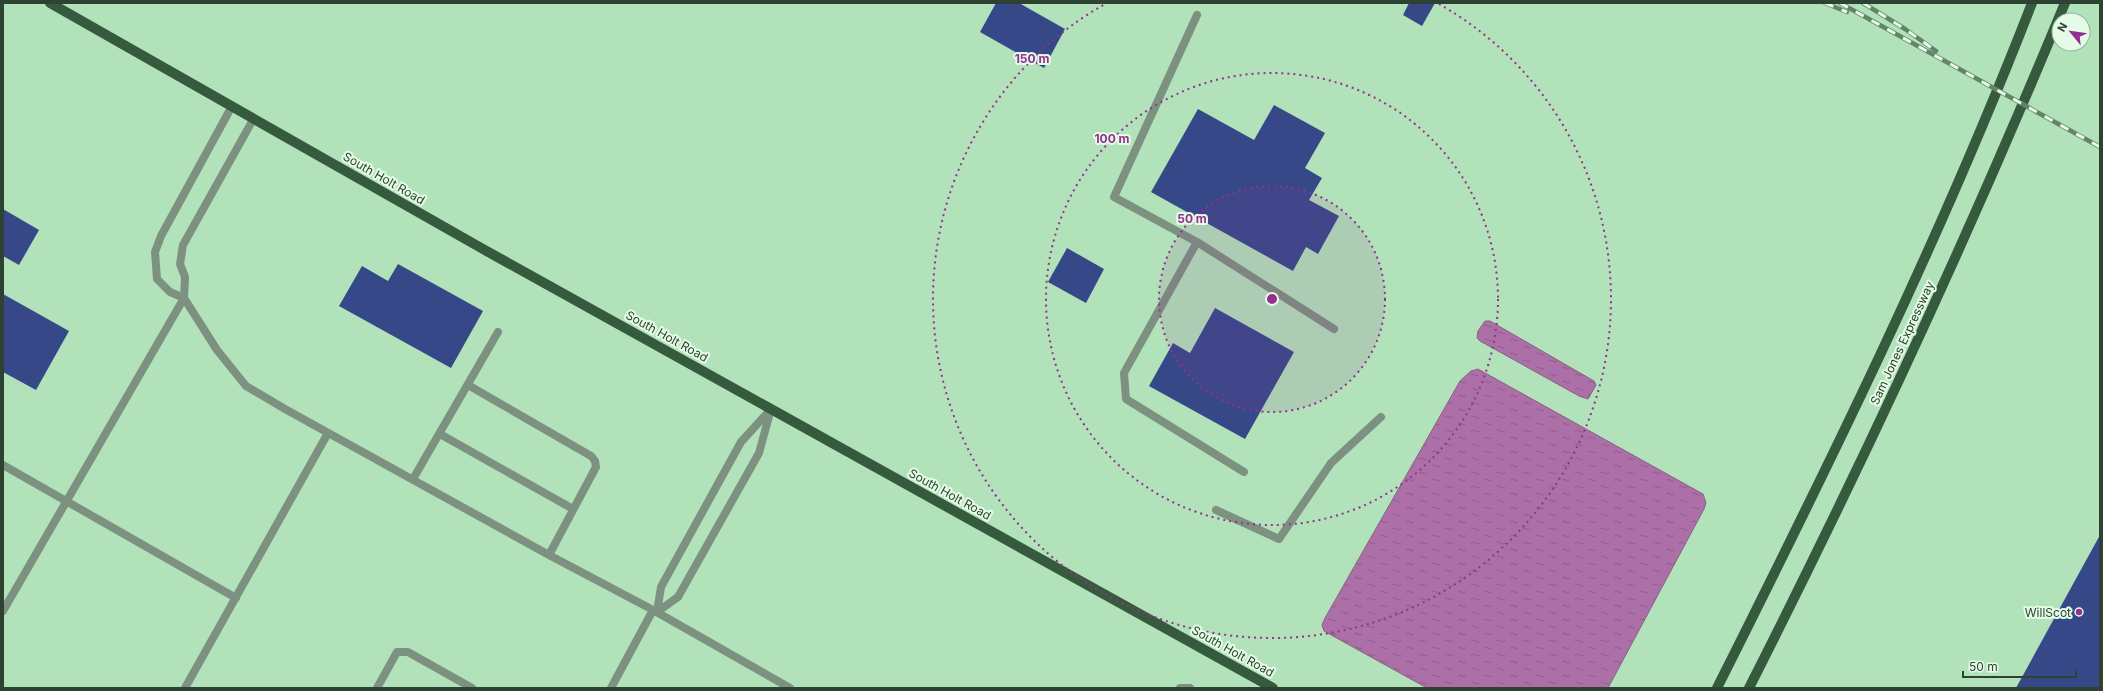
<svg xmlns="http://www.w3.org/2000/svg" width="2103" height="691" viewBox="0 0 2103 691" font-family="Inter,sans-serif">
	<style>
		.water { fill: url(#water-ripples); stroke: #876284 }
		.building { fill: #364888 }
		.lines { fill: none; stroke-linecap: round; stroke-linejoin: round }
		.service { stroke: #7d9180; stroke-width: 8 }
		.primary { stroke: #355a3d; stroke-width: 10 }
		.rail-casing { stroke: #648469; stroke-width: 4.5 }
		.rail { stroke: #e4fce7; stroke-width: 3; stroke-dasharray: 9; stroke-linecap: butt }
		.ring { fill: none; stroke: #962f92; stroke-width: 2; stroke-dasharray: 2 4 }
		.poi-dot { fill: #962f92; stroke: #e4fce7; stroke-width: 1.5 }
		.labels { text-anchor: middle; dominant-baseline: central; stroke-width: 4; stroke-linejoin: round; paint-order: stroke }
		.street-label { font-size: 12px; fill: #2e4231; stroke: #e4fce7 }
		.poi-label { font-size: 12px; fill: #2e4231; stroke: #e4fce7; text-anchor: end }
		.centre { fill: #962f92; stroke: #e4fce7; stroke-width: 2 }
		.ring-label { font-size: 12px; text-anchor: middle; font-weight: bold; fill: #962f92; stroke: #e4fce7; stroke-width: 4; stroke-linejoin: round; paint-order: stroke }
	</style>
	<defs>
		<pattern id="water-ripples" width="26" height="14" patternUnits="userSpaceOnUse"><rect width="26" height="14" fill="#ad6fa8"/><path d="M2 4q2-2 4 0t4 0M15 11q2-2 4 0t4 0" fill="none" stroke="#8d5d89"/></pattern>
	</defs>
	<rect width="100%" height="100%" fill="#b1e2b9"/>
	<!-- water -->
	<path class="water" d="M1485,321h5l104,60 2,4 -8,14 -9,-3 -99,-55 -3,-3 1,-7z
		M1478,369l225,125 3,9 -2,6 -96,179h-181l-103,-57 -2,-6 3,-7 135,-237 11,-10z"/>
	<!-- building -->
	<path class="building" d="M996,3h23l46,26 -21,39 -64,-36z
		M1409,3h26l-13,23 -19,-11z
		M1274,105l51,28 -20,35 17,10 -13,22 30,16 -21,38 -12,-7 -13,24 -142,-79 47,-83 56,31z
		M3,209l36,21 -20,35 -16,-9z
		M1067,248l37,21 -18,34 -38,-21z
		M398,264l85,47 -32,57 -112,-62 23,-40 26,15z
		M3,294l66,37 -33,59 -33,-18z
		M1215,308l79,44 -49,87 -96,-53 24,-43 17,10z
		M2100,535v153h-84z"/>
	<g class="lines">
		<!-- service -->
		<path class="service" d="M1197,15l-83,182 83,45 -73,131 2,26 118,73
			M232,106l-71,130 -6,16 2,27 13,13 14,6 33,52 29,36 39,23 264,146 104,55 137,78
			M1197,242l137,87
			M468,385l123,71 4,5 1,6 -47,88
			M771,409l-12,44 -81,144 -21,15 4,-25 80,-145z
			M440,434l133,75
			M3,465l233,133
			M413,479l85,-147
			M1216,510l63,29 52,-76 50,-46
			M3,611l181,-313 1,-21 -5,-13 3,-19 71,-127
			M185,688l143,-255
			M377,688l20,-36h11l64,36
			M611,688l42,-78
			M1180,688h10"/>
		<!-- primary -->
		<path class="primary" d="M50,3l433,246 790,439
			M1717,688c113,-225 224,-450 315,-685
			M1749,688c114,-225 220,-452 316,-685"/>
		<!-- rail casing -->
		<g class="rail-casing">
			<path id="rail" d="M1825,3l22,9
				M1840,3l260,144
				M1863,3l42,26 31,22"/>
		</g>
		<!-- rail -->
		<use href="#rail" class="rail"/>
	</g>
	<!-- distance rings -->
	<circle cx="1272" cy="299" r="113" fill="#962f92" fill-opacity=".12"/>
	<g class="ring">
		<circle cx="1272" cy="299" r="113"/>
		<circle cx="1272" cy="299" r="226"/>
		<path d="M1439 4A339 339 0 1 1 1105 4"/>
	</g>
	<!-- markers -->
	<circle class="poi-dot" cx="2079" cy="612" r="4"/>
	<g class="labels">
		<!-- street labels -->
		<g class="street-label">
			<text transform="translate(384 178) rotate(30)">South Holt Road</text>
			<text transform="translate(667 336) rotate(29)">South Holt Road</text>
			<text transform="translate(1902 343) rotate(-65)">Sam Jones Expressway</text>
			<text transform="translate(950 494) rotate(29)">South Holt Road</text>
			<text transform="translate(1233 651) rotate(29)">South Holt Road</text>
		</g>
		<!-- poi labels -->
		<g class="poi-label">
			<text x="2071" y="612">WillScot</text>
		</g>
	</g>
	<circle cx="1272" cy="299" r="6" class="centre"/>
	<g class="ring-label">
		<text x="1032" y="63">150 m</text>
		<text x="1112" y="143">100 m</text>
		<text x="1192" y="223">50 m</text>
	</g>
	<!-- border -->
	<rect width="2103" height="691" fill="none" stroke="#2e4231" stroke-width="8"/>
	<!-- north arrow -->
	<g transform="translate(2071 32) rotate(299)"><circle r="19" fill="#e4fce7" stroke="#9bb29e"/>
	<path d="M0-3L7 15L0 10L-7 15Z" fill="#962f92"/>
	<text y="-6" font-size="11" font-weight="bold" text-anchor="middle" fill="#2e4231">N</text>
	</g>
	<!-- scale -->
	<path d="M1963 671v6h113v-6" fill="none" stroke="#2e4231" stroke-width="2"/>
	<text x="1969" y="671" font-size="12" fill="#2e4231" stroke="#e4fce7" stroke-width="3" paint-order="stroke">50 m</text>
</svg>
